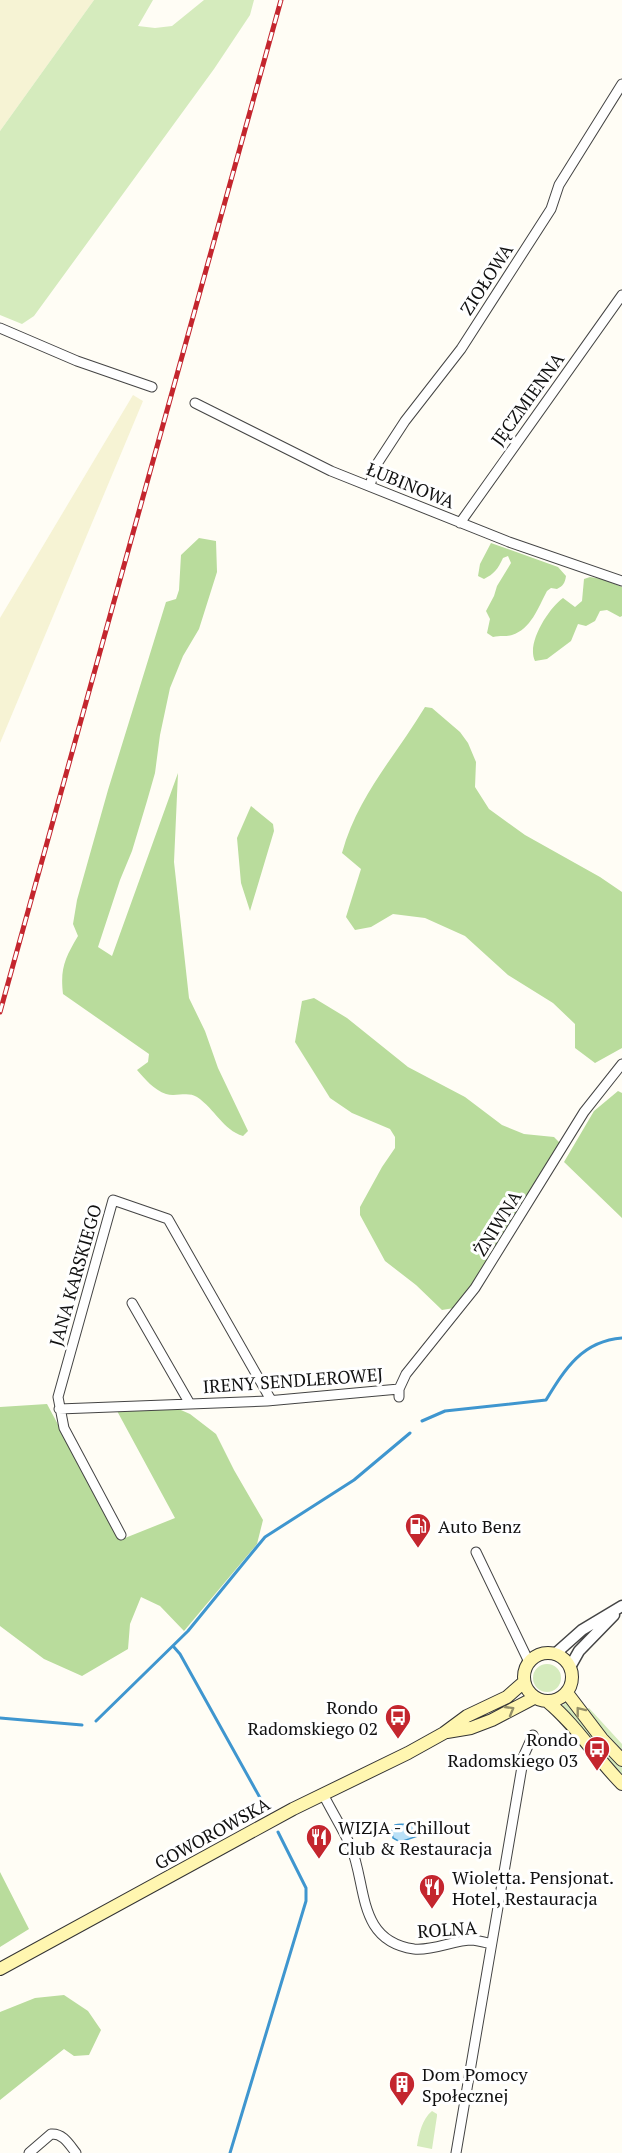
<svg xmlns="http://www.w3.org/2000/svg" width="622" height="2153" viewBox="0 0 622 2153" font-family="'PT Serif',serif">
	<style>
		.farmland { fill: #f6f3d4 }
		.green { fill: #d5ebbd }
		.forest { fill: #b9dc9c }
		.water { fill: #b9e0f7; stroke: #3f96cf; stroke-width: 1.5 }
		.lines { fill: none; stroke-linecap: round; stroke-linejoin: round }
		.stream { stroke: #3f96cf; stroke-width: 3 }
		.minor-casing { stroke: #444; stroke-width: 11 }
		.tertiary-casing { stroke: #444; stroke-width: 13 }
		.secondary-casing { stroke: #333; stroke-width: 14 }
		.minor { stroke: #fff; stroke-width: 9 }
		.tertiary { stroke: #fff; stroke-width: 10 }
		.secondary { stroke: #fff6b0; stroke-width: 12 }
		.rail-casing { stroke: #c4262e; stroke-width: 5 }
		.rail { stroke: #fff; stroke-width: 3; stroke-dasharray: 9; stroke-linecap: butt }
		.oneway { stroke: #948f68 }
		.labels { text-anchor: middle; dominant-baseline: central; stroke-width: 6; stroke-linejoin: round; paint-order: stroke }
		.street-label { font-size: 18px; fill: #111; stroke: #fff }
		.poi-label { font-size: 18px; fill: #111; stroke: #fff; text-anchor: start }
	</style>
	<rect width="100%" height="100%" fill="#fffdf5"/>
	<!-- farmland -->
	<path class="farmland" d="M0,0h94l-94,131z
		M133,395l10,6 -143,342v-125z"/>
	<!-- green -->
	<path class="green" d="M94,0h59l-15,26 17,2 17,-2 32,-26h50l-4,15 -36,54 -180,247 -12,8 -22,-9v-184z
		M533 1678a14 14 0 1 1 28 0a14 14 0 1 1-28 0Z
		M566,1702l56,65v9l-60,-70z
		M589,1708l33,36v6l-38,-39z
		M432,2111l5,3v2l-5,33 -15,-3c2,-12 5,-27 15,-35z"/>
	<!-- forest -->
	<path class="forest" d="M199,538l17,3 1,31 -18,57 -16,27 -13,32 -10,47 -5,38 -8,28 -15,50 -12,29 -22,67 14,9 66,-183 -4,89 15,136 16,33 13,37 30,63 -5,5c-20,-6 -28,-27 -46,-39 -9,-6 -21,0 -31,-3 -12,-4 -21,-15 -29,-24l11,-8 1,-8 -86,-60c-3,-26 2,-36 15,-58l-5,-12 4,-24 31,-110 58,-188 10,-3 3,-9 2,-35z
		M491,543l67,24 8,9c-1,7 -3,10 -9,13l-6,-1 -4,3c-9,17 -16,38 -35,44 -6,2 -12,0 -19,2l-6,-4 3,-14 -4,-8 8,-15 3,-10 14,-23 -3,-7 -5,2c-5,11 -9,16 -19,21l-6,-3 2,-12z
		M590,577l12,2 20,8v29l-2,1 -13,-7 -7,1 -5,10 -9,5 -8,-2 -7,17 -24,18 -12,2c-9,-18 14,-53 28,-63l12,9 7,-6 2,-22z
		M425,707l7,1 28,24 8,11 8,19 -1,25 14,22 36,26 75,42 22,15v156l-27,15 -20,-15v-24l-22,-21 -45,-28 -43,-39 -40,-18 -32,-4 -22,13 -16,3 -9,-13 15,-48 -19,-16c16,-58 53,-96 83,-146z
		M251,806l22,18 1,7 -24,80 -9,-28 -4,-45z
		M314,998l33,20 61,49 57,30 37,28 22,9 30,3 7,7 -89,142 -18,22 -12,2 -26,-25 -31,-24 -25,-46v-8l22,-40 13,-19v-11l-5,-8 -38,-16 -22,-15 -35,-56 7,-41z
		M618,1091l4,2v125l-58,-56 30,-51z
		M165,1403l25,11 26,20 18,36 29,50 -6,24 -73,87 -24,-25 -19,-9 -11,27 -2,25 -46,27 -38,-17 -44,-33v-219l47,-3 73,136 55,-22 -59,-109z
		M0,1872l29,57 -29,18z
		M64,1995l24,16 13,19 -12,25 -15,1 -10,-7 -64,51v-88l35,-14z"/>
	<!-- water -->
	<path class="water" d="M422,1823l4,7 -2,4 -24,8 -7,-4 -1,-7 3,-6c10,-3 17,3 27,-2z"/>
	<g class="lines">
		<!-- stream -->
		<path class="stream" d="M422,1421l23,-10 101,-11c19,-31 36,-59 76,-62
			M173,1646l7,8 84,151
			M0,1718l82,7
			M96,1721l92,-90 77,-94 89,-57 56,-47
			M230,2153l76,-252v-13l-28,-56"/>
		<!-- minor casing -->
		<g class="minor-casing">
			<path id="minor" d="M0,328l77,33 75,26
				M195,403l136,68 178,71 113,39
				M370,486l5,-19 30,-46 56,-72 90,-140 8,-24 63,-101
				M460,523l162,-228
				M132,1303l58,101
				M399,1397v-8l7,-15 69,-86 109,-176 38,-48
				M59,1409l208,-8 132,-12
				M121,1535l-57,-107 -6,-31 55,-197 55,19 103,181
				M476,1552l53,110
				M323,1794c9,18 20,35 28,53 16,39 6,94 63,102 20,2 39,-9 59,-9 6,1 12,2 18,4
				M29,2153l22,-19c12,-1 18,10 25,19
				M456,2153l68,-398 9,-20"/>
		</g>
		<!-- tertiary casing -->
		<g class="tertiary-casing">
			<path id="tertiary" d="M555,1654l27,-24 40,-24
				M570,1667l9,-16 35,-36"/>
		</g>
		<!-- secondary casing -->
		<g class="secondary-casing">
			<path id="secondary" d="M524 1677a24 24 0 1 1 48 0a24 24 0 1 1-48 0Z
				M567,1693l35,46 20,21
				M548,1702c28,23 48,56 74,82
				M447,1732l24,-4 21,-8 42,-22
				M0,1969l293,-160 115,-56 36,-20 23,-17 40,-19 17,-15"/>
		</g>
		<!-- minor -->
		<use href="#minor" class="minor"/>
		<!-- tertiary -->
		<use href="#tertiary" class="tertiary"/>
		<!-- secondary -->
		<use href="#secondary" class="secondary"/>
		<!-- rail casing -->
		<g class="rail-casing">
			<path id="rail" d="M0,1012l281,-1012"/>
		</g>
		<!-- rail -->
		<use href="#rail" class="rail"/>
	</g>
	<!-- one-way arrows -->
	<defs><path id="oneway-chevron" d="M-2-3.5L2.5 0L-2 3.5" fill="none" stroke-width="1.6" stroke-linecap="round" stroke-linejoin="round" transform="scale(1.5)"/></defs>
	<g class="oneway">
		<use href="#oneway-chevron" transform="translate(510 1710) rotate(-30)"/>
		<use href="#oneway-chevron" transform="translate(580 1711) rotate(-128)"/>
	</g>
	<!-- icons -->
	<defs>
		<g id="fuel-pin" transform="scale(1.35)"><path d="M0 17L-7.5 6A9.5 9.5 0 1 1 7.5 6Z" fill="#c4262e" stroke="#fff"/><path d="M-5.5-6h7V0h2V4h1.3V-2.5L3-4.5l.8-.8L6-3V5H2.5V1h-1V6h-7ZM-4.2-4.7v3.2H.2V-4.7Z" fill="#fff"/></g>
		<g id="bus-pin" transform="scale(1.35)"><path d="M0 17L-7.5 6A9.5 9.5 0 1 1 7.5 6Z" fill="#c4262e" stroke="#fff"/><path d="M-5-6H5V4H4V6H2V4H-2V6H-4V4H-5ZM-3.5-4V0h7V-4ZM-3.5 1.2v1.5H-2V1.2ZM2 1.2v1.5H3.5V1.2Z" fill="#fff"/></g>
		<g id="restaurant-pin" transform="scale(1.35)"><path d="M0 17L-7.5 6A9.5 9.5 0 1 1 7.5 6Z" fill="#c4262e" stroke="#fff"/><path d="M-5-6h1v4h1v-4h1v4h1v-4h1v5L-1.5 .5V6h-2V.5L-5-1ZM5-6V6H3V1.5H1.5Q1.5-4 5-6Z" fill="#fff"/></g>
		<g id="building-pin" transform="scale(1.35)"><path d="M0 17L-7.5 6A9.5 9.5 0 1 1 7.5 6Z" fill="#c4262e" stroke="#fff"/><path d="M-4-6H4V6H1V3H-1V6H-4ZM-2.5-4.3h1.7v1.8h-1.7ZM.8-4.3h1.7v1.8H.8ZM-2.5-1h1.7V.8h-1.7ZM.8-1h1.7V.8H.8Z" fill="#fff"/></g>
	</defs>
	<g fill-rule="evenodd">
		<use href="#fuel-pin" x="418" y="1526"/>
		<use href="#bus-pin" x="398" y="1717"/>
		<use href="#bus-pin" x="597" y="1749"/>
		<use href="#restaurant-pin" x="319" y="1837"/>
		<use href="#restaurant-pin" x="432" y="1887"/>
		<use href="#building-pin" x="402" y="2084"/>
	</g>
	<g class="labels">
		<!-- street labels -->
		<g class="street-label">
			<text transform="translate(486 279) rotate(-57)">ZIOŁOWA</text>
			<text transform="translate(527 399) rotate(-54)">JĘCZMIENNA</text>
			<text transform="translate(411 485) rotate(22)">ŁUBINOWA</text>
			<text transform="translate(497 1223) rotate(-58)">ŻNIWNA</text>
			<text transform="translate(75 1275) rotate(-74)">JANA KARSKIEGO</text>
			<text transform="translate(293 1380) rotate(-4)">IRENY SENDLEROWEJ</text>
			<text transform="translate(212 1833) rotate(-29)">GOWOROWSKA</text>
			<text transform="translate(447 1929) rotate(-4)">ROLNA</text>
		</g>
		<!-- poi labels -->
		<g class="poi-label">
			<text x="438" y="1526">Auto Benz</text>
			<text x="378" y="1707" text-anchor="end">Rondo<tspan x="378" dy="21">Radomskiego 02</tspan></text>
			<text x="578" y="1739" text-anchor="end">Rondo<tspan x="578" dy="21">Radomskiego 03</tspan></text>
			<text x="338" y="1827">WIZJA - Chillout<tspan x="338" dy="21">Club &amp; Restauracja</tspan></text>
			<text x="452" y="1877">Wioletta. Pensjonat.<tspan x="452" dy="21">Hotel, Restauracja</tspan></text>
			<text x="422" y="2074">Dom Pomocy<tspan x="422" dy="21">Społecznej</tspan></text>
		</g>
	</g>
</svg>
